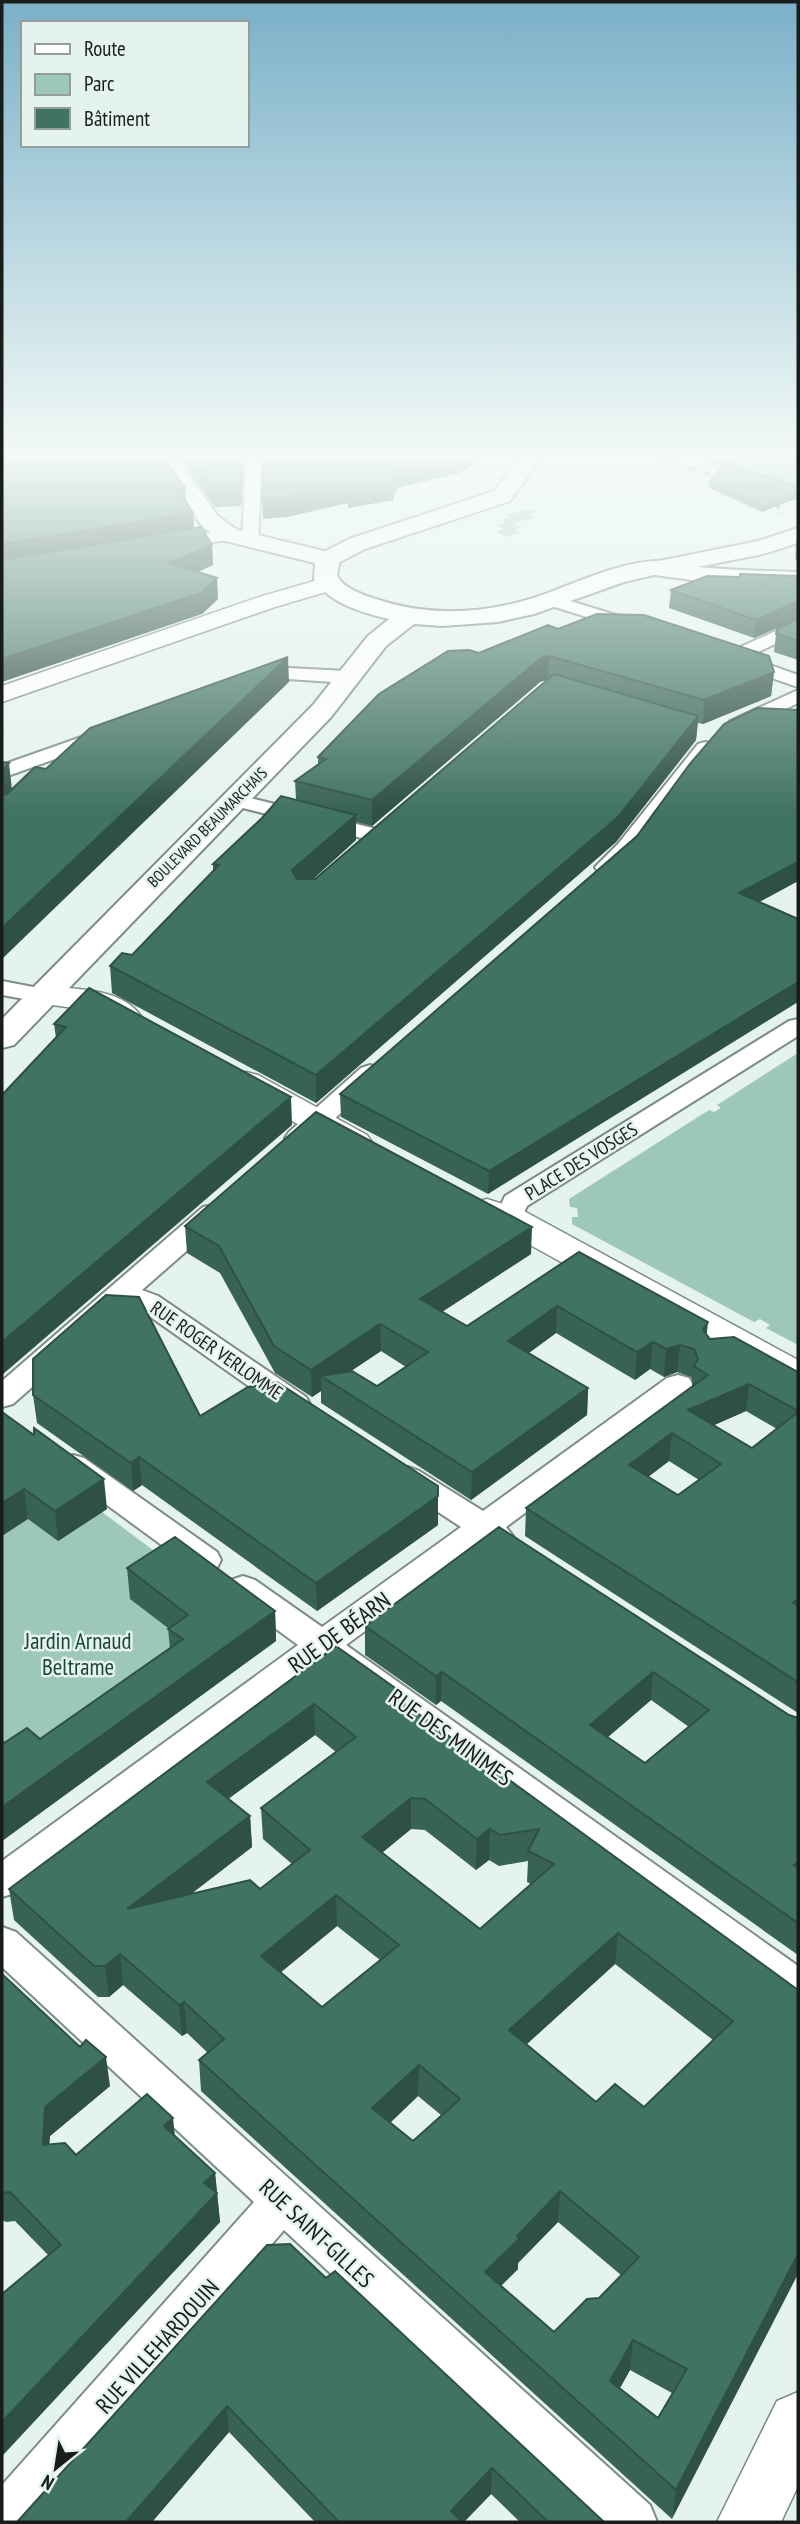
<svg xmlns="http://www.w3.org/2000/svg" width="800" height="2524" viewBox="0 0 800 2524" font-family="'PT Sans Narrow',sans-serif">
	<style>
		.green { fill: #9dc7b7 }
		.water { fill: #76aa97; stroke: #5a8072; stroke-width: 2 }
		.lines { fill: none; stroke-linecap: round; stroke-linejoin: round }
		.minor-casing { stroke: #7e8c86; stroke-width: 4 }
		.tertiary-casing { stroke: #7e8c86; stroke-width: 3 }
		.secondary-casing { stroke: #7e8c86; stroke-width: 4 }
		.primary-casing { stroke: #7e8c86; stroke-width: 4 }
		.minor { fill: #fff; fill-rule: evenodd }
		.tertiary { fill: #fff; fill-rule: evenodd }
		.secondary { fill: #fff; fill-rule: evenodd }
		.primary { fill: #fff; fill-rule: evenodd }
		.rail { stroke: #67706c; stroke-width: 3.5; stroke-dasharray: 9 4.5; stroke-linecap: butt }
		.wall { fill: #386354; fill-rule: evenodd }
		.shaded-wall { fill: #2e5045 }
		.building { fill: #417362; stroke: #2e5045; stroke-width: 2; fill-rule: evenodd }
		.labels { text-anchor: middle; dominant-baseline: central; stroke-width: 5; stroke-linejoin: round; paint-order: stroke }
		.far-street-label { font-size: 16px; fill: #181d1b; stroke: #e5f3ed }
		.street-label { font-size: 19px; fill: #181d1b; stroke: #e5f3ed }
		.near-street-label { font-size: 23px; fill: #181d1b; stroke: #e5f3ed }
		.near-park-label { font-size: 23px; fill: #194638; stroke: #e5f3ed }
	</style>
	<rect width="100%" height="100%" fill="#e5f3ed"/>
	<!-- green -->
	<path class="green" d="M527,509l9,3 -7,2 5,3 -21,7 8,3 -6,3 5,2 -13,5 -11,-5 8,-3 -7,-3 9,-3 -5,-3 10,-3 -4,-2z
		M798,1053v292l-32,-17 4,-3 -10,-6 -6,3 -182,-98v-7h6l-1,-9 -7,-1 -1,-8 140,-89 5,2 7,-4 -4,-3z
		M2,1499l100,13 75,56v67l13,11 -188,122z"/>
	<!-- water -->
	<path class="water" d="M704,459h94v30z"/>
	<g class="lines">
		<!-- minor casing -->
		<g class="minor-casing">
			<path id="minor" d="M246,459h16l-4,83 -8,5 -8,-5z
				M229,530l6,1 2,4 -2,4 -66,9 -8,-5 8,-5z
				M551,595l84,26 3,4 -9,5 -84,-26 -3,-4z
				M798,621v12l-50,24 50,18v12l-73,-25 -2,-4 2,-4z
				M288,668l60,3 9,6 -9,6 -60,-4 -34,7 -10,-6c11,-10 30,-11 44,-12z
				M798,690v13l-54,26h-14l-3,-4 3,-4z
				M104,729l7,2 3,4 -3,4 -109,39v-13z
				M705,742l7,2 3,4 -81,106 -20,18h-16l-3,-5 23,-23 80,-100z
				M234,794l151,37 3,5 -3,5 -8,1 -150,-38 -3,-4 3,-4z
				M2,981l47,9 4,5 -4,5 -8,2 -39,-7z
				M798,1019v17l-271,170 -8,18 -10,2 -10,-2 -4,-6 10,-22 284,-175z
				M370,1065l9,3 4,5 -4,5 -72,66 -9,2 -9,-2 -4,-6 4,-6 72,-64z
				M213,1205l10,2 4,6 -4,6 -81,71 16,6 148,101 4,7 -4,7 -11,3 -11,-3 -146,-103 -12,-4 -113,100 -11,3v-26l201,-174z
				M678,1375l11,3 4,7 -4,7 -183,135 7,9 -5,8 -11,3 -13,-4 -138,102 452,321v37l-14,-4 -462,-337 -204,151 -103,80 -13,4v-36l296,-216 -67,-49 -5,-8 5,-8 12,-4 12,4 67,47 139,-100 -64,-42 -5,-7 5,-7 11,-4 11,4 64,40 184,-133z
				M73,1455l11,3 133,94 4,8 -4,8 -12,3 -12,-3 -131,-96 -5,-7 5,-7z
				M2,1927l14,5 634,573 7,17h-59l-314,-292 -253,292h-29v-37l252,-283 -252,-235z"/>
		</g>
		<!-- tertiary casing -->
		<g class="tertiary-casing">
			<path id="tertiary" d="M328,577l8,2 4,5 -4,5 -61,18 -273,95v-16l257,-89z
				M41,986c31,3 80,1 100,30l-5,7 -11,3 -36,-16 -59,-8 -5,-7 5,-7z
				M246,1072l12,3 109,60 5,7 -5,7 -12,3 -12,-3 -109,-60 -5,-7 5,-7z
				M487,1199l35,11 276,150v28l-14,-3 -288,-159 -22,-8 -5,-8 5,-8z
				M798,2392v94l-17,36h-64l60,-121z"/>
		</g>
		<!-- secondary casing -->
		<g class="secondary-casing">
			<path id="secondary" d="M519,459h21l-30,42 -145,48 -29,15h-16l-4,-5 4,-5 29,-15 145,-48z
				M798,528v15l-35,11 -106,21 -8,-2 -4,-5 4,-5 109,-22z"/>
		</g>
		<!-- primary casing -->
		<g class="primary-casing">
			<path id="primary" d="M156,459h21l41,57 19,14 99,24 4,5 -3,16c5,13 26,20 39,24 58,20 120,14 177,-8 32,-12 67,-28 102,-30 14,-1 28,4 42,6 34,3 67,4 101,5v14l-89,-4 -55,-7 -30,7 -90,32 -36,8 -56,4 -28,-2 -28,22 -55,71 -317,328 -12,3v-29l311,-314 55,-69 21,-17c-26,-6 -61,-16 -75,-40l1,-16 -94,-23 -19,-14z"/>
		</g>
		<!-- minor -->
		<use href="#minor" class="minor"/>
		<!-- tertiary -->
		<use href="#tertiary" class="tertiary"/>
		<!-- secondary -->
		<use href="#secondary" class="secondary"/>
		<!-- primary -->
		<use href="#primary" class="primary"/>
		<!-- rail -->
		<path class="rail" d="M662,459l70,23
			M764,492l12,10 5,11"/>
	</g>
	<!-- wall -->
	<path class="wall" d="M2,459l183,29 1,14 7,11 1,15 18,17 1,20 -15,7 20,27 -16,15z
		M180,459h64l-3,47 -26,1z
		M709,483l89,3 -36,26 -53,-24z
		M796,541h2v20l-3,-2z
		M798,576v84l-24,-8 2,-18 21,-15 -43,19 -85,-30 2,-18 69,-13z
		M558,629l216,43 -3,24 -68,28 -5,-1 -2,17 -80,102 -300,261 -204,-110 -2,-27 22,-11 81,-84v-7l83,-65 -1,-18 23,-17v-7l161,-104zM547,680l-232,199h-2l43,-39v-18l16,4 168,-144z
		M798,710v171l-39,21 -271,292 -147,-77 -1,-23z
		M89,988l203,137 -236,-87 -2,-14z
		M185,1226l346,28 -89,58 25,14 112,-74 128,83 3,4 88,33v341l-273,-177 1,-28 166,-121v-7l-1,-3 -14,-5 -13,5 -14,-8 -15,11 -79,-47 -27,20 59,35 -1,27 -116,85 -150,-97v-12l-9,6 -37,-24 -55,-100 -33,-20zM381,1351l25,16 -29,19 -26,-15zM746,1411l31,18 -25,19 -38,-23zM669,1461l30,19 -21,15 -30,-18z
		M33,1395l167,21 238,80v29l-121,86 -175,-126 -9,6 -96,-68z
		M2,1412l105,97 -49,32 -30,-22z
		M499,1527l290,188 9,3v237l-357,-254 -5,4 -71,-50v-29zM651,1700l38,27 -44,36 -37,-26z
		M127,1568l148,43 1,30 -274,200v-100l2,2 36,-4 130,-90 -2,-21 -38,-29z
		M336,1646l69,58 393,286 -126,529 -471,-428 -2,-31 9,-7 -21,-20 -5,3 -59,-51 -14,12h-11l-84,-77 -5,-31zM315,1735l21,17 -75,56 2,31 29,25 -32,25 -69,5 61,-47 -2,-31 -22,-17zM411,1829l14,1 51,40 13,-10 10,6 29,-5 -1,21 4,2 -51,45 -98,-76zM337,1926l43,34 -58,47 -41,-35zM615,1964l98,76 -69,67 -48,-5 -69,-58zM418,2096l23,19 -28,26 -23,-18zM558,2222l63,53 -22,23 -45,34 -53,-46 17,-17v-6zM630,2370l42,23 -14,25 -38,-30z
		M2,1974l108,112 -60,50 -1,8 27,11 98,-20 41,38 5,49 -218,234v-162l46,-39 -33,-34 -9,1 -4,-2z
		M326,2278l278,244h-84l-29,-28 -27,28h-149l-86,-90 -77,90h-135z"/>
	<!-- shaded-wall -->
	<path class="shaded-wall" d="M242,459h2l-3,47 -1,-20z
		M437,459h43l-20,14 -63,15v4l-3,1v7l-46,8v-5l-61,14 -24,2 -1,-20z
		M798,493v5l-36,14v-5z
		M193,513l1,20 -192,32v-21z
		M212,545l1,20 -42,19 -2,-21z
		M217,578l1,21 -16,15 -200,68v-23z
		M798,601v18l-44,19 2,-18z
		M549,656l-1,23 -8,3 -168,144v-26l169,-142z
		M288,657l1,25 -287,277v-31z
		M774,672l-3,24 -68,28 1,-24z
		M698,716l-2,24 -80,102 -300,261v-28z
		M9,763l3,27 -10,10v-29z
		M356,815v25l-63,57 -1,-27z
		M798,862v19l-61,33 2,-21z
		M798,982v20l-310,192 1,-23z
		M291,1097l1,28 -290,250v-33z
		M532,1227l-1,27 -111,72v-27z
		M557,1306l-1,27 -48,35v-27z
		M708,1322l-3,28 -2,-20z
		M380,1324l1,27 -48,32 -12,-7v15l-9,6 -1,-27z
		M653,1342l-3,27 -15,11 2,-28z
		M680,1345l-3,27 -13,5 2,-28z
		M749,1384l-3,27 -61,27 3,-28z
		M588,1388l-1,27 -116,85 1,-28z
		M672,1433l-3,28 -42,32 2,-28z
		M139,1457l3,28 -9,6 -2,-28z
		M104,1479l3,30 -49,32 -3,-30z
		M24,1489l4,30 -26,17v-33z
		M438,1496v29l-121,86 -1,-28z
		M275,1611l1,30 -274,200v-34z
		M442,1672l-1,29 -5,4v-29z
		M653,1672l-2,28 -63,54 2,-29z
		M405,1695v31l-7,-27z
		M314,1704l1,31 -106,78 -2,-31z
		M411,1798v31l-48,39 -1,-31z
		M250,1816l2,31 -121,93 -4,-31z
		M490,1829l-1,31 -13,10 1,-31z
		M336,1895l1,31 -74,61 -2,-31z
		M618,1933l-3,31 -107,97 1,-31z
		M120,1954l3,31 -14,12 -4,-31z
		M184,2002l3,31 -5,3 -3,-31z
		M106,2057l4,29 -60,50 -3,38 -4,-29 2,-38z
		M419,2065l-1,31 -45,43 -1,-31z
		M173,2118l3,29 -12,-21z
		M215,2173l5,49 -218,234v-34l202,-239z
		M560,2191l-2,31 -40,41v6l-34,33 1,-30 32,-36z
		M798,2254v20l-126,245 4,-29z
		M633,2340l-3,30 -23,41 3,-30z
		M227,2406l2,26 -77,90h-26z
		M492,2468l-1,26 -27,28h-13v-11z"/>
	<!-- building -->
	<path class="building" d="M2,459h163l20,29h-8l16,25 -191,31z
		M193,459h49l-2,27 -26,1z
		M263,459h174l-41,10 1,4 -6,1 3,7 -46,7 2,-5 -64,14 -24,2z
		M725,463l73,23v7l-36,14 -53,-24z
		M201,527l11,18 -43,18 48,15 -16,15 -199,66v-99z
		M740,574l58,2v25l-42,19 -85,-30 36,-14 33,1z
		M597,614l47,1 125,41 5,16 -70,28 -155,-44 -8,2 -169,142 -77,-19 31,-22 -8,-2 61,-63 69,-43 21,-1 10,3 69,-28 10,4z
		M798,619v22l-22,-7 1,-5z
		M288,657l-286,271v-133l5,-1 28,-27 11,2 44,-41z
		M554,674l144,42 -80,101 -302,258 -206,-109 12,-13 10,2 87,-90 -6,-1 49,-46 19,-22 75,19 -64,55 5,9h18z
		M757,708l41,2v152l-59,31 59,26v63l-309,189 -149,-77 297,-258 52,-71 35,-41z
		M2,762l7,1 -7,8z
		M89,988l202,109 -289,245v-247l64,-68 -12,-3z
		M316,1112l216,115 -112,72 47,27 112,-74 129,70 -5,8 7,9 24,-2 64,35v39l-49,-27 -61,26 64,38 46,-36v187l-5,4 5,3v76l-272,-174 182,-133 -14,-9 4,-7 -4,-10 -14,-4 -14,4 -13,-7 -16,10 -80,-46 -49,35 80,47 -116,84 -151,-96 31,-5 25,15 51,-34 -48,-28 -69,46 -37,-24 -55,-100 -34,-20zM672,1433l49,31 -43,31 -49,-30z
		M106,1295l33,2 61,119 48,-29 29,-5 161,104v10l-122,87 -177,-126 -8,6 -98,-68v-36z
		M2,1412l32,23v-7l70,51 -49,32 -31,-22 -22,14z
		M499,1527l290,188 9,3v10l-1,1 1,1v132l-4,3 4,3v55l-356,-251 -6,4 -71,-50zM653,1672l56,38 -64,53 -55,-38z
		M175,1537l100,74 -273,196v-66l2,2 23,-15 13,11 143,-100 -15,-10 20,-14 -61,-47z
		M336,1646l69,49 -7,4 400,291v264l-122,236 -477,-430 25,-21 -40,-37 -5,3 -59,-51 -15,12h-11l-85,-77zM314,1704l42,33 -95,71 49,42 -50,39 -10,-9 -123,29 123,-93 -43,-34zM411,1798l14,1 52,40 13,-10 10,6 39,-6 -11,22 26,13 -74,65 -118,-92zM336,1895l63,50 -77,62 -61,-51zM618,1933l115,88 -89,86 -29,-23 -19,18 -87,-72zM419,2065l41,34 -47,42 -41,-33zM560,2191l79,66 -40,41 -12,1 -33,33 -69,-60 35,-34 -3,-2zM633,2340l54,29 -29,49 -48,-37z
		M2,1974l78,73 6,-7 20,17 -61,50 -2,38 22,-2 11,12 71,-61 26,24 -9,8 51,47 -11,10 13,10 -215,229v-128l59,-49 -51,-53 -8,1z
		M290,2244l36,34 9,-7 269,251h-56l-56,-54 -41,43 11,11h-123l-112,-116 -101,116h-109l250,-277z"/>
	<!-- sky -->
	<linearGradient id="sky" x2="0" y2="1"><stop stop-color="#7ab0c8"/><stop offset="0.56" stop-color="#f3faf7"/><stop offset="1" stop-color="#f3faf7" stop-opacity="0"/></linearGradient>
	<rect width="800" height="813" fill="url(#sky)"/>
	<g class="labels">
		<!-- far-street labels -->
		<g class="far-street-label">
			<text transform="translate(207 827) rotate(-45)">BOULEVARD BEAUMARCHAIS</text>
		</g>
		<!-- street labels -->
		<g class="street-label">
			<text transform="translate(581 1161) rotate(-32)">PLACE DES VOSGES</text>
			<text transform="translate(217 1350) rotate(35)">RUE ROGER VERLOMME</text>
		</g>
		<!-- near-street labels -->
		<g class="near-street-label">
			<text transform="translate(339 1632) rotate(-36)">RUE DE BÉARN</text>
			<text transform="translate(451 1737) rotate(36)">RUE DES MINIMES</text>
			<text transform="translate(317 2233) rotate(43)">RUE SAINT-GILLES</text>
			<text transform="translate(157 2346) rotate(-48)">RUE VILLEHARDOUIN</text>
		</g>
		<!-- near-park labels -->
		<g class="near-park-label">
			<text x="78" y="1640">Jardin Arnaud<tspan x="78" dy="26">Beltrame</tspan></text>
		</g>
	</g>
	<!-- border -->
	<rect width="800" height="2524" fill="none" stroke="#181d1b" stroke-width="7"/>
	<!-- legend -->
	<rect x="21" y="21" width="228" height="126" fill="#e5f3ed" stroke="#939d99" stroke-width="2"/>
	<rect x="35" y="44" width="35" height="10" fill="#ffffff" stroke="#939d99" stroke-width="2"/>
	<text x="84" y="56" font-size="21" fill="#181d1b">Route</text>
	<rect x="35" y="74" width="35" height="21" fill="#9dc7b7" stroke="#939d99" stroke-width="2"/>
	<text x="84" y="91" font-size="21" fill="#181d1b">Parc</text>
	<rect x="35" y="108" width="35" height="21" fill="#417362" stroke="#939d99" stroke-width="2"/>
	<text x="84" y="126" font-size="21" fill="#181d1b">Bâtiment</text>
	<!-- north arrow -->
	<g transform="translate(56 2468) rotate(210)" stroke="#e5f3ed" stroke-width="5" paint-order="stroke">
	<path d="M0-5L12 26L0 18L-12 26Z" fill="#181d1b"/>
	<text y="-10" font-size="19" font-weight="bold" text-anchor="middle" fill="#181d1b">N</text>
	</g>
</svg>
